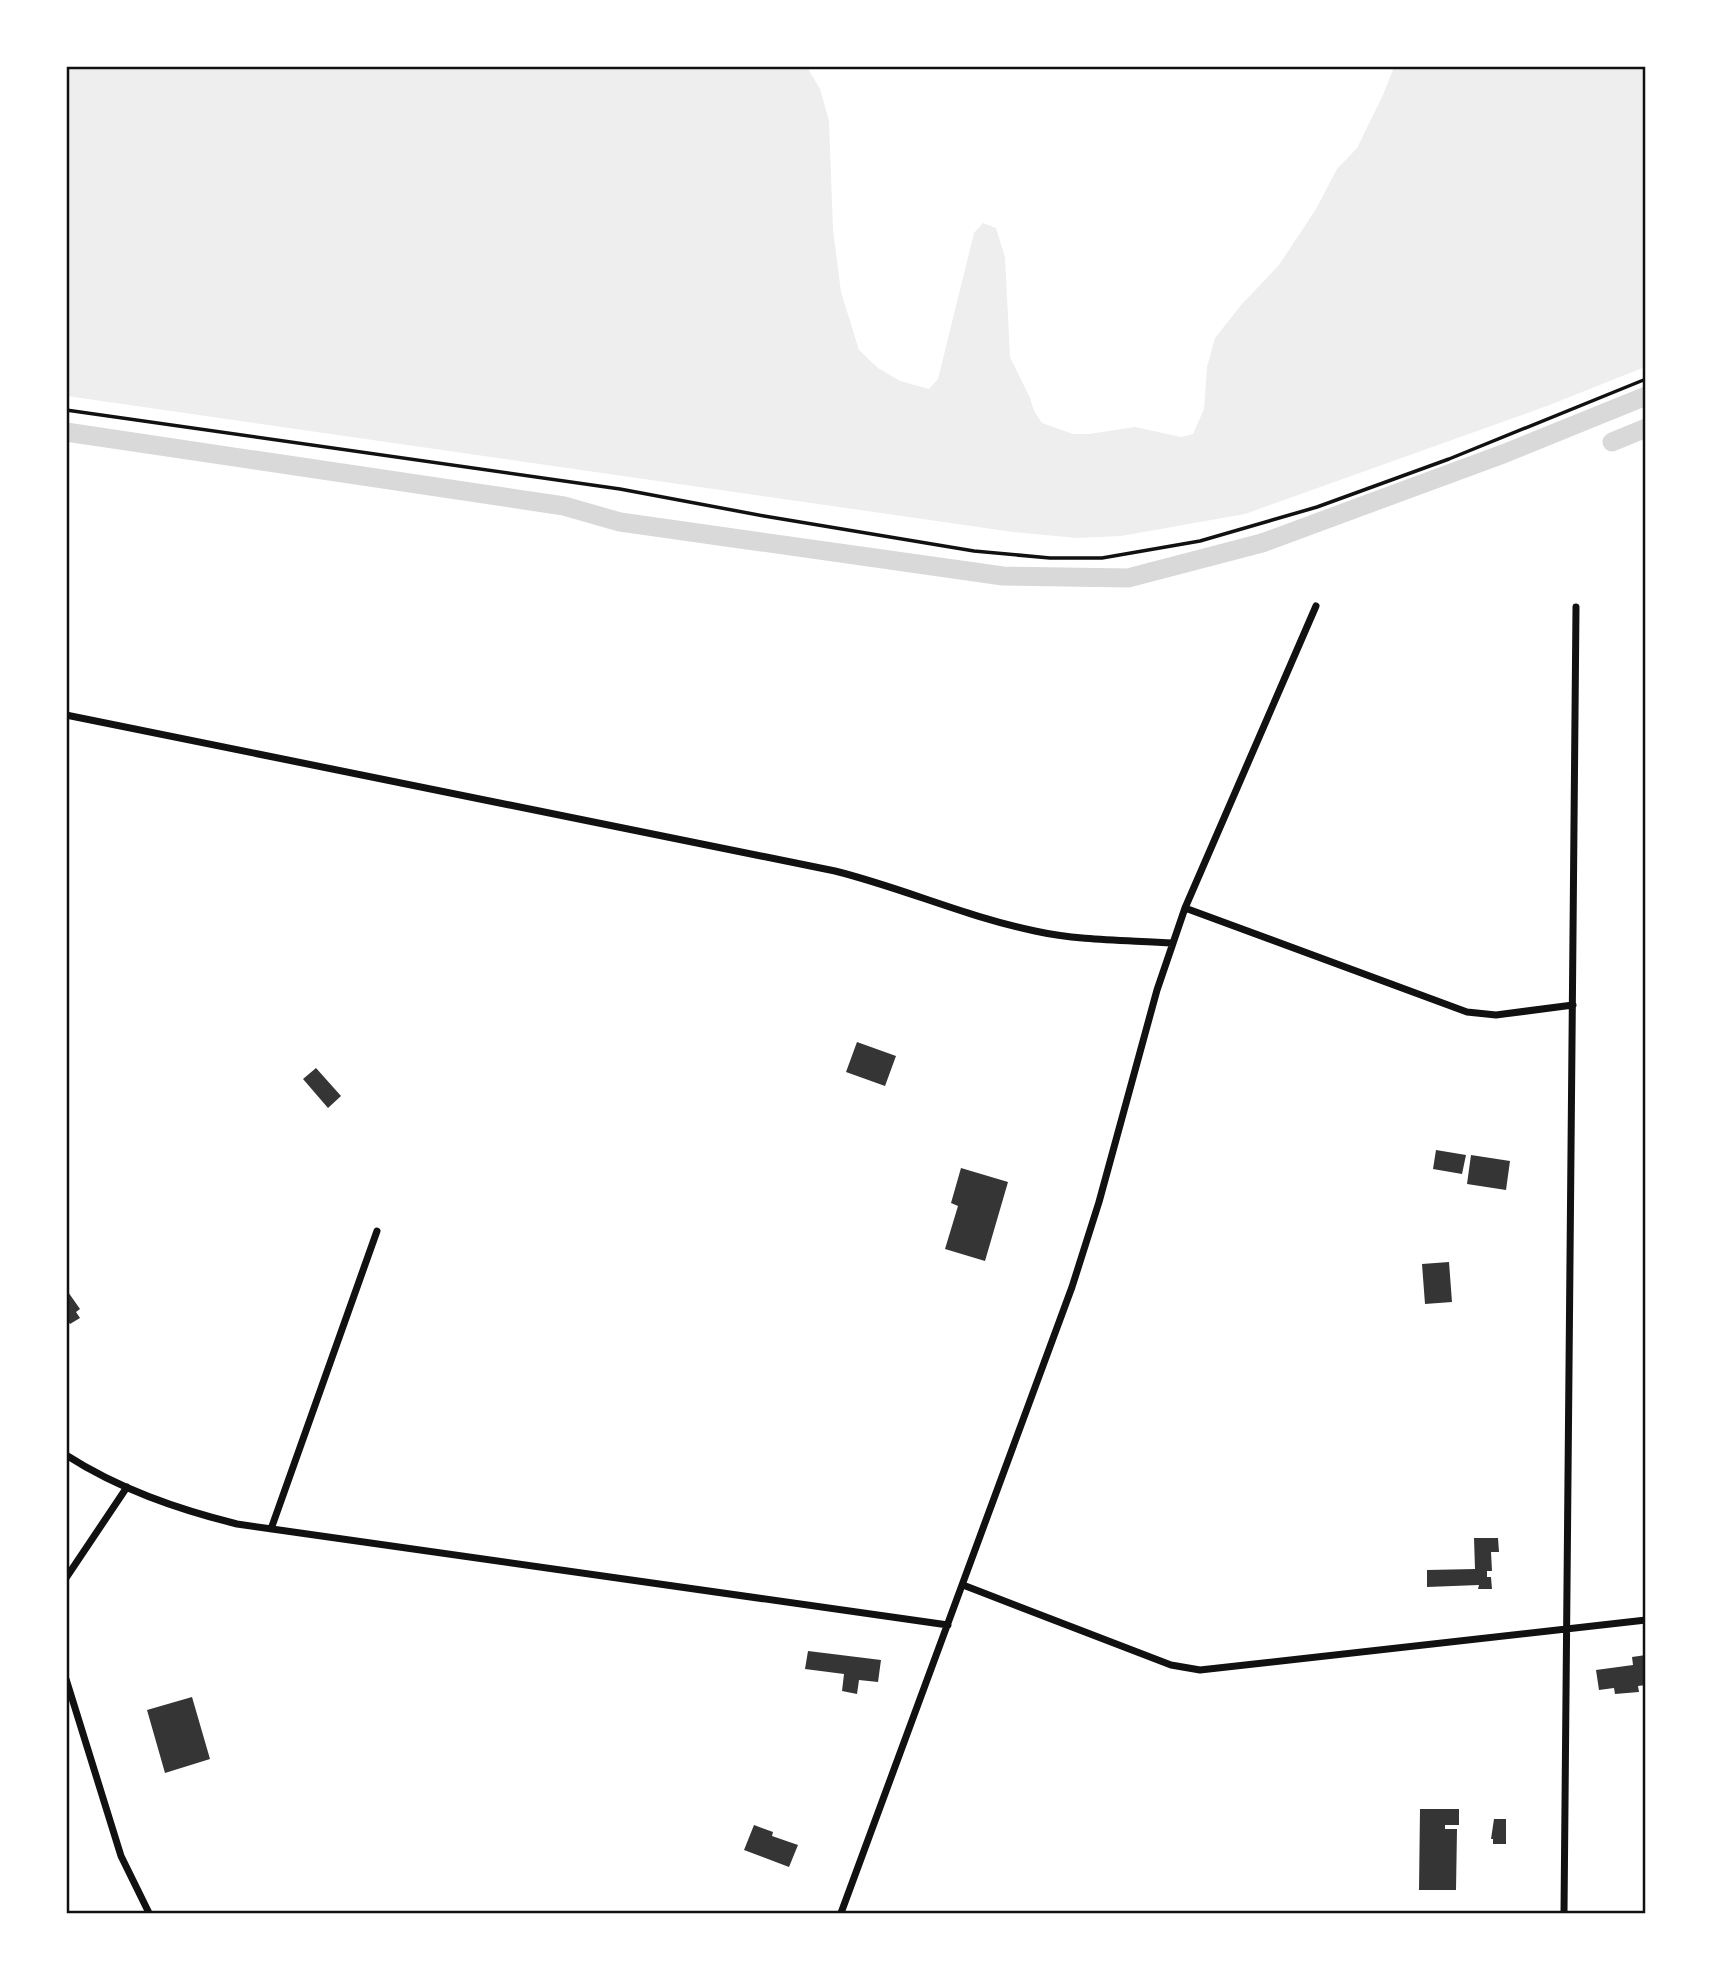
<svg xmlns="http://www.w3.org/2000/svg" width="1712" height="1980" viewBox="0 0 1712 1980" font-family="'Zilla Slab',serif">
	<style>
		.green { fill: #eee }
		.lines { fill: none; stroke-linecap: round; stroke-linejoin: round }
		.canal { stroke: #d9d9d9; stroke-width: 19 }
		.building { fill: #353535 }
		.path { stroke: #111; stroke-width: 3.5 }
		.minor { stroke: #111; stroke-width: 7 }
		.neatline { fill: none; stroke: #111; stroke-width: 2.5 }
	</style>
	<rect width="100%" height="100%" fill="#fff"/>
	<!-- green -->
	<path class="green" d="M67,66l740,1 13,22 9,32 4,109 8,62 18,58 19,18 22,13 29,8 9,-10 36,-146 9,-10 13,5 9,29 5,100 20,41 4,13 8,12 31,11h16l46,-7 46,10 12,-3 11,-25 3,-42 8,-29 27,-34 37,-39 37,-56 21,-40 20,-21 26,-53 11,-28h251v300l-98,39 -302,108 -124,22 -44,2 -64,-6 -946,-136z"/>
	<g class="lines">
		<!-- canal -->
		<path class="canal" d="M66,432l498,74 56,16 383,54 125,2 134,-35 241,-89 143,-58
			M1612,442l34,-14"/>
	</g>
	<!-- building -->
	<path class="building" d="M857,1042l39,14 -11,30 -39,-14z
		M316,1068l25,28 -13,12 -25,-29z
		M1436,1150l30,5 -4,19 -29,-5z
		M1471,1155l39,6 -4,29 -39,-6z
		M961,1168l47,14 -23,79 -40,-12 13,-43 -7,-3z
		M1449,1262l3,40 -27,2 -3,-40z
		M66,1289l14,20 -4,3 4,6 -10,6 -4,-5z
		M1474,1538h24l1,14h-8l1,19h-5v6h4l1,12h-14l1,-4 -52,2v-17l48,-1z
		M808,1651l73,9 -3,22 -19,-2 -2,14 -15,-3 2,-17 -39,-5z
		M1646,1655v30l-8,1 1,6 -24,2 -1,-6 -15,2 -3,-20 37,-5 -1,-8z
		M192,1697l18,62 -45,14 -18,-63z
		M1420,1809h39v16h-14v4h12l-1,61h-37z
		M1494,1819h12v25h-13v-5h-2z
		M754,1825l19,7 -1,4 26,9 -9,22 -45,-17z"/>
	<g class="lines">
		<!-- path -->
		<path class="path" d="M66,410l554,79 144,27 210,35 76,7h52l98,-17 117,-34 132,-48 197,-80"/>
		<!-- minor -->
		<path class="minor" d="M66,715l769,156c68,17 132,46 200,60 45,10 92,9 138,12
			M1185,908l282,104 29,3 77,-10
			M66,1455c53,34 111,54 171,69l711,101
			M271,1529l106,-298
			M66,1578l61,-91
			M963,1585l208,80 29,5 446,-50
			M66,1679l55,177 28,57
			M841,1913l231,-626 27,-85 58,-212 28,-82 131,-302
			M1564,1913l12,-1306"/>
	</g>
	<!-- border -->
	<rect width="1712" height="1980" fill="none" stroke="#ffffff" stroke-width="136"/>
	<rect x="68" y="68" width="1576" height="1844" class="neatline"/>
</svg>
